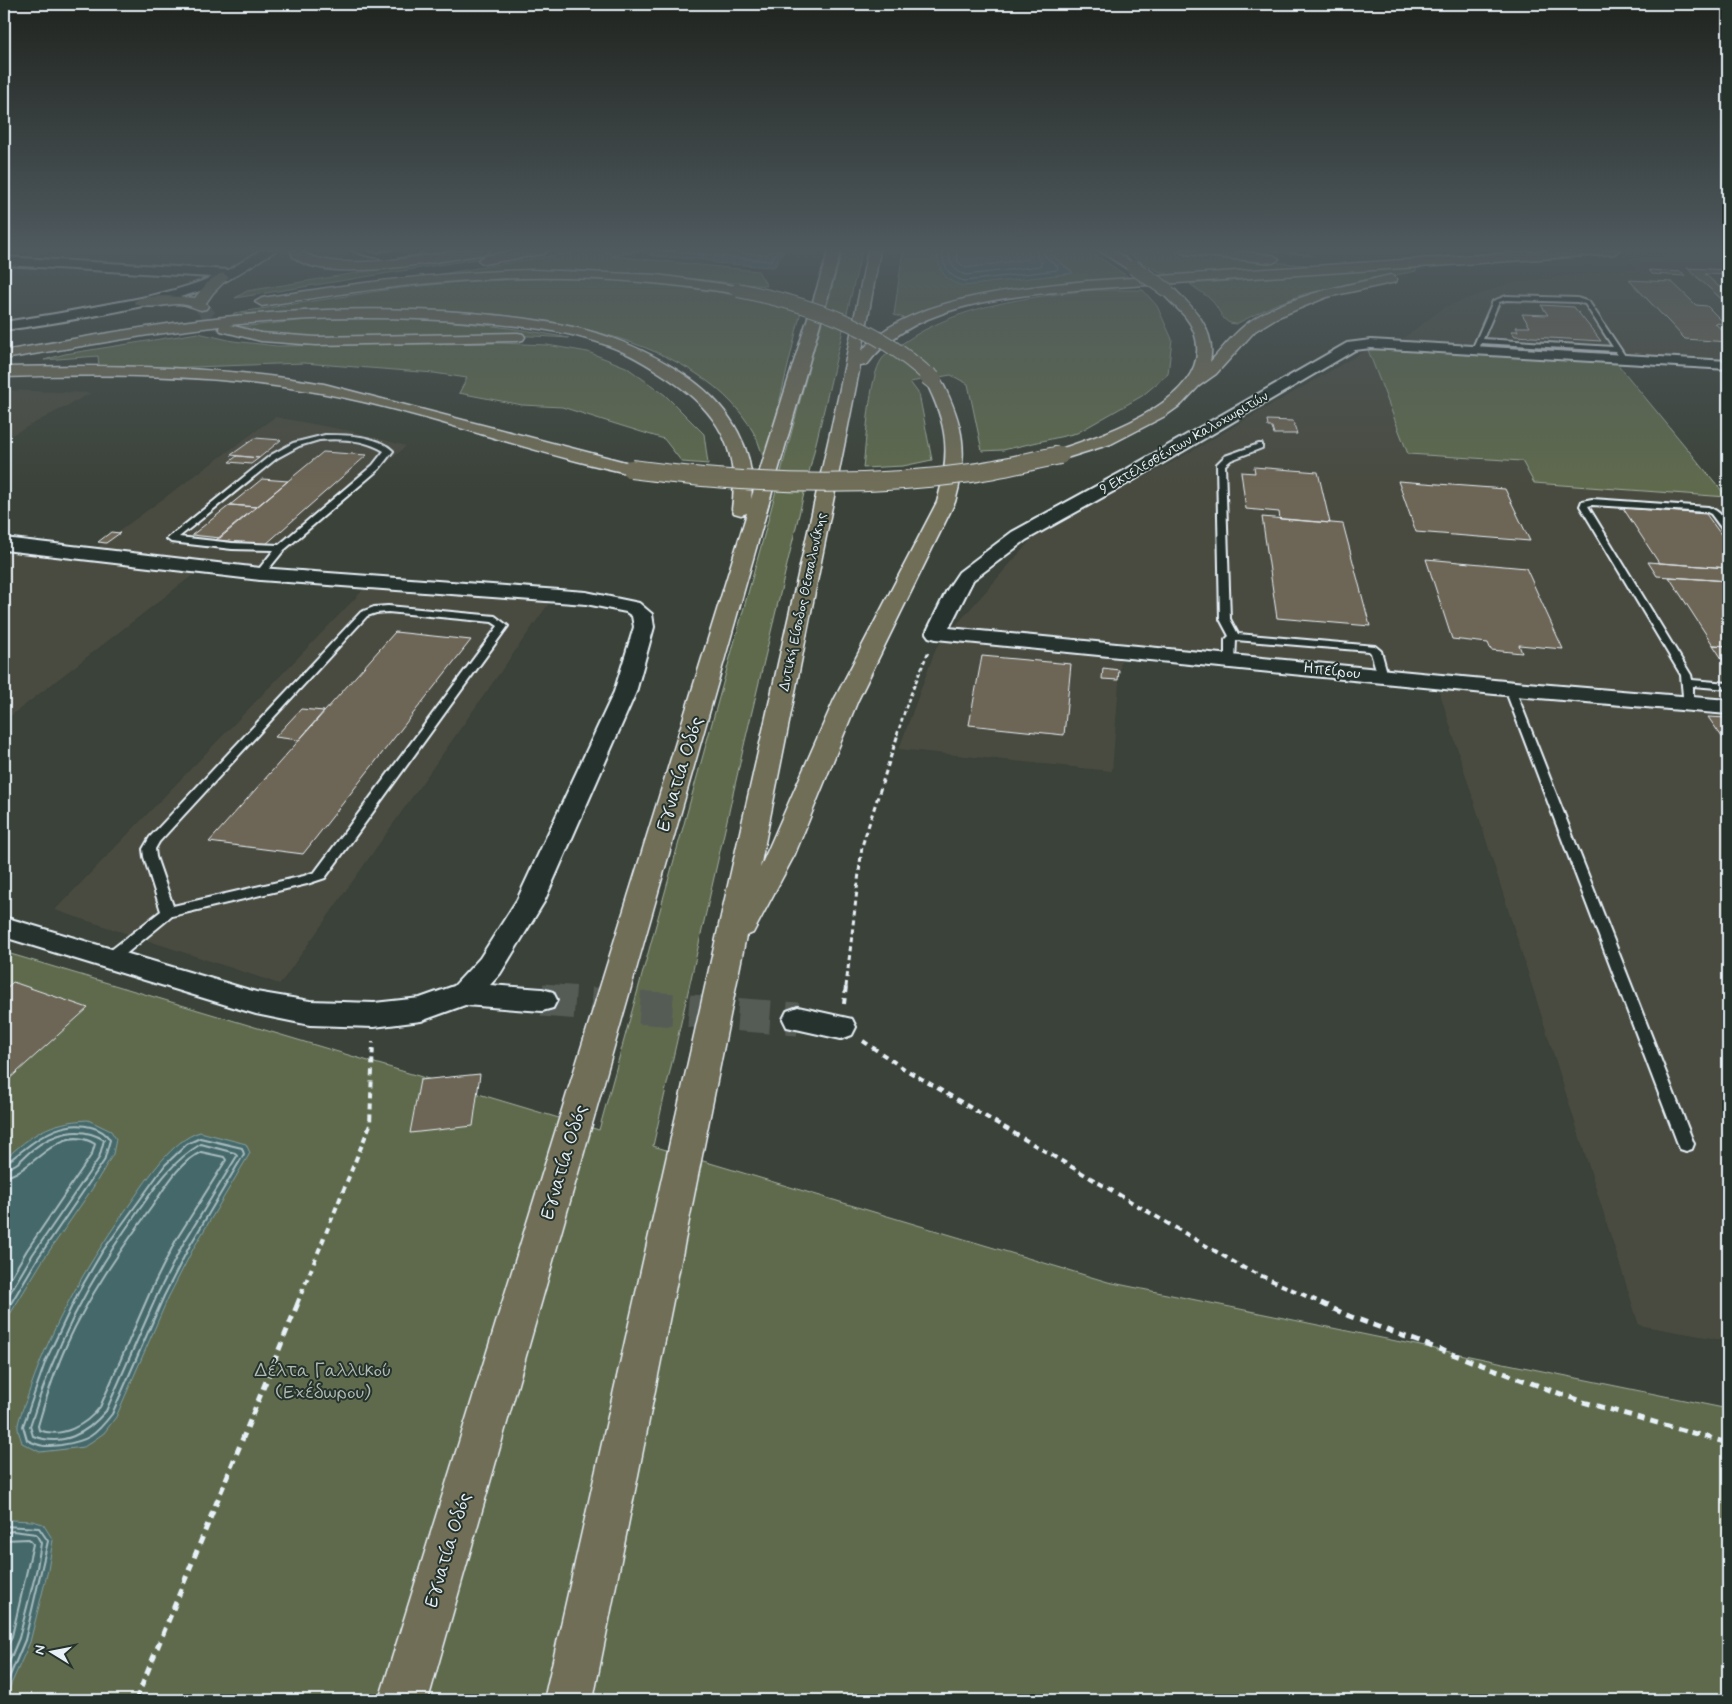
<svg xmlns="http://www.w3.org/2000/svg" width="1732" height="1704" viewBox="0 0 1732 1704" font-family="Mynerve,sans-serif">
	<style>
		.built { fill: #4a4c41 }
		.green { fill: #5e6b4d; stroke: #a3aea2 }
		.water { fill: #45696a; stroke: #869fa3 }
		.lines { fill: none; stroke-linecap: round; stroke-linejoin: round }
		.shore-far1 { stroke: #a7bbbf; stroke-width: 1 }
		.shore { stroke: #a7bbbf; stroke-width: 2 }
		.stream { fill: #869fa3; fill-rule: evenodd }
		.building { fill: #6d6555; stroke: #e8f1f8 }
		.minor-tunnel { stroke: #555c56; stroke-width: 33; stroke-dasharray: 33 16; stroke-linecap: butt }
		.motorway-tunnel { stroke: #555c56; stroke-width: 14; stroke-dasharray: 14 7; stroke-linecap: butt }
		.service-casing { stroke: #e8f1f8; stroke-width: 4 }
		.minor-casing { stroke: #e8f1f8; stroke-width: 4 }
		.tertiary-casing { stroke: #e8f1f8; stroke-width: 3 }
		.motorway-casing { stroke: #e8f1f8; stroke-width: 3 }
		.path-far3 { stroke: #e8f1f8; stroke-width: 2.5; stroke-dasharray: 4 3; stroke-linecap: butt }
		.path-far2 { stroke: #e8f1f8; stroke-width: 3; stroke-dasharray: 5 4; stroke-linecap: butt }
		.path-far1 { stroke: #e8f1f8; stroke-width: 4; stroke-dasharray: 6 5; stroke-linecap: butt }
		.path { stroke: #e8f1f8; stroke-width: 5; stroke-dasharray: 8 6; stroke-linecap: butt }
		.service { fill: #26332d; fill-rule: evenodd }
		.minor { fill: #26332d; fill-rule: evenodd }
		.tertiary { fill: #26332d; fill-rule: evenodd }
		.motorway { fill: #716e59; fill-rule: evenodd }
		.motorway-bridge-far1-casing { stroke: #e8f1f8; stroke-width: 16; stroke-linecap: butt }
		.motorway-bridge-casing { stroke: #e8f1f8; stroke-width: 20; stroke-linecap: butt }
		.motorway-bridge-far1 { stroke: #716e59; stroke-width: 14 }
		.motorway-bridge { stroke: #716e59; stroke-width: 18 }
		.labels { text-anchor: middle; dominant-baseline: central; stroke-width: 4; stroke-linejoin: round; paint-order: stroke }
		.far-street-label { font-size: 14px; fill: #e8f1f8; stroke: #26332d }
		.street-label { font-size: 16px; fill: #e8f1f8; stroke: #26332d }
		.near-street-label { font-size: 19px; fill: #e8f1f8; stroke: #26332d }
		.near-park-label { font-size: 19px; fill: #b1bbb4; stroke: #26332d }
	</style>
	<rect width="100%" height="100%" fill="#3b4239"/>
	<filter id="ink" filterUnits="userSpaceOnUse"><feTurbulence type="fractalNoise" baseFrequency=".02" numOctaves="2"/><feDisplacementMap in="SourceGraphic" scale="10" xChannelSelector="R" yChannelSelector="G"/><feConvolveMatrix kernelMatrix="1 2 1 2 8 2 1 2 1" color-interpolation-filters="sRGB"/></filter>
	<g filter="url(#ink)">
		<!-- built -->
		<path class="built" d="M1728,250v118l-329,-19 -1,-7 47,-35 65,-24 127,-15 -9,-10z
			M1368,349l40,105 114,7 12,22 194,14v844l-89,-16 -201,-638 -317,-30 -9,114 -213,-22 37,-101 96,-109 146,-80z
			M4,390l87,3 -87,46z
			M275,417l75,14 56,15 -137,123 -177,-18z
			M4,550l190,24 -190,147z
			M368,585l181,18 -269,381 -225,-74z"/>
		<!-- green -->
		<path class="green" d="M513,250h18l-296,48 12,-7 170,-28z
			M587,250h60l-35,6 146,15 9,15 -125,-12 -67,-4h-58l-78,6 2,-2z
			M843,250h19l-117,491 -92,405 455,136 620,127v291h-1724v-748l595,178 164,-591 46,-172z
			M903,250h35l-1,9 76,20 56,-5 3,-1 -1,-3 -26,-20h43l39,26v4l-102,9 -117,30 -14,-4z
			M1120,250h51l50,8 87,7 6,2 -143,8 -13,-4z
			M1410,267l6,2v2l-112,23 -30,11 -38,19c-14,0 -15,-13 -23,-22 -6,-7 -16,-12 -23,-18z
			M534,279c93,-1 178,6 267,32l-36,152c-3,-9 -6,-20 -10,-28 -63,-119 -288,-129 -405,-125 -29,1 -58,4 -87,5 -9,1 -21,4 -30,0l1,-2 158,-24 69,-7z
			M1093,290h50l14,16 15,33 -4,35 -26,22 -65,37 -74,17 -21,1 -14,-67 -17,-9 -41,7 9,12 13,66 -29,6 -40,2c3,-25 6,-92 19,-109 4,-6 15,-11 21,-16 55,-38 124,-46 190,-53z
			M371,318c67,1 132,7 198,20 -67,-5 -135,-2 -202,-1 -43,1 -88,5 -128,-10l69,-7z
			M198,333l35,8 44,5 223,-3 47,2 41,7 38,15 39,28 39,39 4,30 -26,-2 -18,-23 -61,-19 -41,-13 -40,-2 -63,-12 8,-15 -33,-5 -130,-10 -139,5 -66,-2 -1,-10 -54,4 21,-6z
			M1398,349l217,12 112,136 -193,-14 -12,-22 -114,-7 -40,-104z"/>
		<!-- water -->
		<path class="water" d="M660,250h125l-10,16 -3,1 -57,-4 -7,-3 -54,-4 -5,-2z
			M938,250h107l28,23 -109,13c-19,-4 -27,-16 -26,-36z
			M88,1120l23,11 5,8 -3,15 -21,35 -49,71 -39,64v-164c28,-26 45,-38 84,-40z
			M200,1132l46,12 4,9 -57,96 -25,49 -52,119 -12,16 -20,14 -44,5 -18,-9c-1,-5 -5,-13 -4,-18 2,-12 9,-25 12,-36 24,-69 60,-129 102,-188 16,-23 40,-61 68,-69z
			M11,1520l21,1 11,3 10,16 -5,30 -18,72 -26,58v-178z"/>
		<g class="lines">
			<!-- shore-far1 -->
			<path class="shore-far1" d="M657,250l113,11 9,-11
				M714,250l53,5 5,-5
				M942,250c1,16 6,27 23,31l92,-11 1,-3 -13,-11 -2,-6
				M949,250c0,13 4,21 17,25l74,-9 2,-3 -5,-7v-6
				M956,250l2,12 8,6 62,-9 1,-9"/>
			<!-- shore -->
			<path class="shore" d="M200,1138l42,10 2,6 -55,93 -25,49 -52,118c-17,22 -24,27 -51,31 -16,2 -20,2 -34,-5l-4,-14 23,-66 32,-67 24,-41 63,-87 22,-21z
				M201,1144l34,9 2,3 -54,88 -25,49 -52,118c-20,23 -43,36 -73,25l-3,-10c25,-80 58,-145 107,-213 18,-26 36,-53 64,-69z
				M201,1152l23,5 2,3 -50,80 -25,50 -51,117c-14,18 -38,32 -61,23l-1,-4c8,-28 17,-56 29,-82 22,-49 53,-93 84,-136 14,-20 27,-45 50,-56z
				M4,1163c7,-2 13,-9 19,-13 20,-16 43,-30 68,-23 8,2 15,6 19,13l-6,21 -66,97 -34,57
				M4,1169c13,-2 19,-12 28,-19 21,-17 48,-25 72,-10l-5,18 -66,96 -29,49
				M4,1177c30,-5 55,-56 91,-33l-3,10 -65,96 -23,39
				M4,1526l35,2 9,13 -23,99 -21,50
				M4,1533l9,-2 23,3 5,9 -4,25 -18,70 -15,36
				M4,1540l25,-1 4,5 -21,92 -8,19"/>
			<!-- stream -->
			<path class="stream" d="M1275,250l36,4 2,1 -2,1 -56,-6z"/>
		</g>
		<!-- building -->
		<path class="building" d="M1687,268l41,2v5l-23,-1 23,21v10z
			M1649,270l33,2 3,4 -33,-2z
			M1629,280l43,2 24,23 11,1 18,18 -10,-1 13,14v5l-43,-3z
			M1541,305l33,2 27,34 -86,-5 -4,-5h7l-2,-4h14l-8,-13 26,1z
			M1267,420l26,1 4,13h-23l-2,-7h-4z
			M255,438l26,2 -22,18 -28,-3z
			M323,452l44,3 -102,90 -49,-5z
			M237,456l22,2 -8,6 -22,-2z
			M1254,467l64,5 12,51 -50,-4 -1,-7 -33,-3 -5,-37 14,1z
			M262,479l26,2 -31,26 -27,-2z
			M1398,481l107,8 25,52 -114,-9z
			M230,505l27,2 -37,31 -28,-3z
			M1623,508l83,6 22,30v24l-69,-5z
			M1262,517l81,7 27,102 -93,-8z
			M111,532l9,1 -14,10 -8,-1z
			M1426,559l100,9 37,81 -44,-4 3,8 -31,-3 -3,-7 -36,-4z
			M1648,562l80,6v13l-71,-5z
			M1669,577l59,4v65l-15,-1z
			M395,632l76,8 -168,214 -94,-12z
			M1713,645l15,1v22z
			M982,656l89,8 -7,71 -95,-10z
			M1103,668l16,2 -1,10 -16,-1z
			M301,709l23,2 -25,29 -24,-3z
			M1708,717l20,1v20l-6,-1z
			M13,982l75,26 -81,73 -3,-1v-90z
			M480,1074l-7,52 -63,7 10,-53z"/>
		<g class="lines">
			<!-- minor-tunnel -->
			<path class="minor-tunnel" d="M542,1000l256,19"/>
			<!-- motorway-tunnel -->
			<path class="motorway-tunnel" d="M201,306l11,13 14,9"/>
			<!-- service casing -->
			<g class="service-casing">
				<path id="service" d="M352,250h10l24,6c-10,4 -25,-2 -34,-6z
					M1506,296l71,2 12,4 38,57 -5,1 -7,-9 -134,-8 -2,7h-4l-1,-5 19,-44zM1506,300l71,2 8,2 28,43 -130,-8 16,-37z
					M325,435c21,0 52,0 68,16l-14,18 -95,81 -21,26h-6l-2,-2 19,-24 -42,-1 -61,-7 -4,-3 104,-84 22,-12zM319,440c22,-2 47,0 65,11l-11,14 -94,80 -47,-2 -53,-6 98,-79 22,-12z
					M1259,444h3v4l-31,12 -6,5 5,154 8,15 137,12 6,5 7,25 -1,2 -4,1 -5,-3 -7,-23 -2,-2 -133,-11 -1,21 -5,3 -5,-3v-21l4,-4 -9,-17 -3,-155 8,-8z
					M1592,499l116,8c12,4 21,14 20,27l-3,-1 -14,-19 -4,-2 -115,-7 -4,1 103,169 1,5 36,3v6l-35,-3v18l-1,2h-8l-3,-31 -101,-169 2,-5z
					M388,606l107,10 13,10 -183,252 -18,6 -135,32 -56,46h-10l-2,-4 2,-4 55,-43 -17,-54 -1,-8 7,-12 211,-225 13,-5zM388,612l104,10 6,4 -183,246 -11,4 -131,30 -17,-49 -1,-8 4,-7 208,-226 9,-3z
					M1515,686l5,3 -2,8 176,447 -2,5 -6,2 -6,-2 -2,-5 -170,-447 2,-8z"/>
			</g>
			<!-- minor casing -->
			<g class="minor-casing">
				<path id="minor" d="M395,250h28l-5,4 -35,6 -6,-4 2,-3z
					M4,257l225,13 6,4c-22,25 -191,51 -231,56v-8c35,-5 70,-11 105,-18 35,-6 70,-13 103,-27l-208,-12z
					M1371,340l357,21v8l-357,-21 -16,2 -223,131 -106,59 -53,40 -24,48 566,54 213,18v14l-213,-18 -579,-57 -7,-2 -3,-4 21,-43 12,-18 53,-40 108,-59 227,-130z
					M4,538l256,30 326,24 53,11 13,11 2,13 -18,65 -92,210 -44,72 -10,11 52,4 11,3 4,8 -4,8 -11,3 -77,-6 -44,16 -47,6 -64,-2 -54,-11 -252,-77v-20l252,75 54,9 64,2 46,-5 34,-12 26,-28 37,-58 97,-208 20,-65 -2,-11 -6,-4 -40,-8 -326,-24 -256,-30z
					M798,1007l54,12 4,8 -4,8 -11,4 -54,-12 -4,-8 4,-8z"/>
			</g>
			<!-- tertiary casing -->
			<g class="tertiary-casing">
				<path id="tertiary" d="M261,250h16l-49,30h-10l-1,-3z"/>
			</g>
			<!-- motorway casing -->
			<g class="motorway-casing">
				<path id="motorway" d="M291,250h12v2c36,21 112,4 153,-1 11,-2 23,-1 35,-1l-6,4c-44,7 -139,26 -179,10 -5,-1 -9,-5 -13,-7z
					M518,250h31l-6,4 -59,10 -6,-4 6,-4z
					M829,250h12l-413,1450h-49l368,-1187 -6,2 -7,-2 -2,-4c8,-60 -14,-97 -63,-130 -19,-13 -38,-25 -60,-33 -40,-15 -84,-20 -126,-23 -84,-7 -169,-7 -253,2l31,8 55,4 202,-4 5,1 2,3 -2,3 -5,1 -202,4 -55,-4 -40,-10 -2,-3 1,-2 -72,9 -144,24v-8c64,-11 128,-23 193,-31 91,-11 183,-14 275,-7 85,8 148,16 220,67 38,28 65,71 59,119z
					M868,250h12l-18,101c40,-53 163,-64 225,-70l468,-31h65l-6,4 -527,35c-71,7 -175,13 -220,76l-7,1 -100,502 74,-168 103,-198c14,-49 11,-77 -12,-122l3,-3h10l3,3c23,45 28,73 14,122l-97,198 -63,154 -42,79 -7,3 -153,764h-49l294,-1302z
					M1098,250h16l25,17 -6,4 -4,-1z
					M1179,250h47l47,5 6,4 -6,4 -88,-9z
					M533,270l123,5 82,11 7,4 -7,4c-82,-13 -163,-19 -246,-15 -77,3 -154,15 -230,27l-7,-4 7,-4c90,-15 179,-26 271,-28z
					M223,273l6,4 -16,16 -7,10 2,3 -2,3 -5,1c-8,-2 -13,-6 -23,-6 -12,0 -36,7 -44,-2 8,-9 49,-5 61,-4 7,-9 16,-22 28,-25z
					M1391,275l6,4 -1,3 -69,15 -51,21 -21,13 -39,43 -17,12 -17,18 -17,12 -54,28 -51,16 -6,-1 -3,-4 3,-4c46,-15 164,-52 140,-119 -7,-19 -23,-27 -34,-42l2,-3h10c21,20 45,43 38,75 11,-12 21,-25 34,-36 34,-29 104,-41 147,-51z
					M77,366c83,0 166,4 247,18l313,81 3,4 -3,4 -6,1 -39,-9c-90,-22 -179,-55 -271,-72 -104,-19 -212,-19 -317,-16v-10z"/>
			</g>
			<!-- path-far3 -->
			<path class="path-far3" d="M897,735l11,-34 21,-51"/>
			<!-- path-far2 -->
			<path class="path-far2" d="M846,987l16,-141 36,-112"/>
			<!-- path-far1 -->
			<path class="path-far1" d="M844,1004l2,-18
				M863,1041l40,27 341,200 80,36
				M297,1304l73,-179 3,-83"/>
			<!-- path -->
			<path class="path" d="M1321,1303l28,13 231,85 148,42
				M136,1700l162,-397"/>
			<!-- service -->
			<use href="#service" class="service"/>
			<!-- minor -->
			<use href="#minor" class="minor"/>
			<!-- tertiary -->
			<use href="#tertiary" class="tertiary"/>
			<!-- motorway -->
			<use href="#motorway" class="motorway"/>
			<!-- motorway-bridge-far1 casing -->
			<g class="motorway-bridge-far1-casing">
				<path id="motorway-bridge-far1" d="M1133,267l34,23
					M738,290c73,15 136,35 192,87"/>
			</g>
			<!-- motorway-bridge casing -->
			<g class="motorway-bridge-casing">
				<path id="motorway-bridge" d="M928,376l5,4
					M631,469c113,15 227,20 340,4 30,-4 59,-12 89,-18"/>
			</g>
			<!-- motorway-bridge-far1 -->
			<use href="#motorway-bridge-far1" class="motorway-bridge-far1"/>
			<!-- motorway-bridge -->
			<use href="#motorway-bridge" class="motorway-bridge"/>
		</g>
	</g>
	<!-- sky -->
	<linearGradient id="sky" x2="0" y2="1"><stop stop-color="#20241f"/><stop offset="0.51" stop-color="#4f5a5f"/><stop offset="1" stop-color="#4f5a5f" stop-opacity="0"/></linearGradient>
	<rect width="1732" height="489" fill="url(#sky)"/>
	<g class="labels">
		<!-- far-street labels -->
		<g class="far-street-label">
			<text transform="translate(1184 443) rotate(-30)">9 Εκτελεσθέντων Καλοχωριτών</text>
			<text transform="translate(803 602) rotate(-78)">Δυτική Είσοδος Θεσσαλονίκης</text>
		</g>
		<!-- street labels -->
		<g class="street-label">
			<text transform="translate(1332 671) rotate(6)">Ηπείρου</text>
		</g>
		<!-- near-street labels -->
		<g class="near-street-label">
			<text transform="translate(680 774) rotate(-73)">Εγνατία Οδός</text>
			<text transform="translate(564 1162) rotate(-73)">Εγνατία Οδός</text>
			<text transform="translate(448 1550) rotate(-73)">Εγνατία Οδός</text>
		</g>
		<!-- near-park labels -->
		<g class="near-park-label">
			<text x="323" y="1370">Δέλτα Γαλλικού<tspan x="323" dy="22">(Εχέδωρου)</tspan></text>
		</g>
	</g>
	<!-- margin -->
	<rect width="1732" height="1704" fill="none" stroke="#26332d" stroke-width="20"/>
	<rect x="10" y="10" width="1712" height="1684" fill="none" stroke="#e8f1f8" stroke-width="2" filter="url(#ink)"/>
	<!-- north arrow -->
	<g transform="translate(52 1652) rotate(280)" stroke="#26332d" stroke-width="4" paint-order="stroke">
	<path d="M0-4L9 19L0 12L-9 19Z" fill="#e8f1f8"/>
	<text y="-8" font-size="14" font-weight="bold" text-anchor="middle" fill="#e8f1f8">N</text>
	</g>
</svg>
